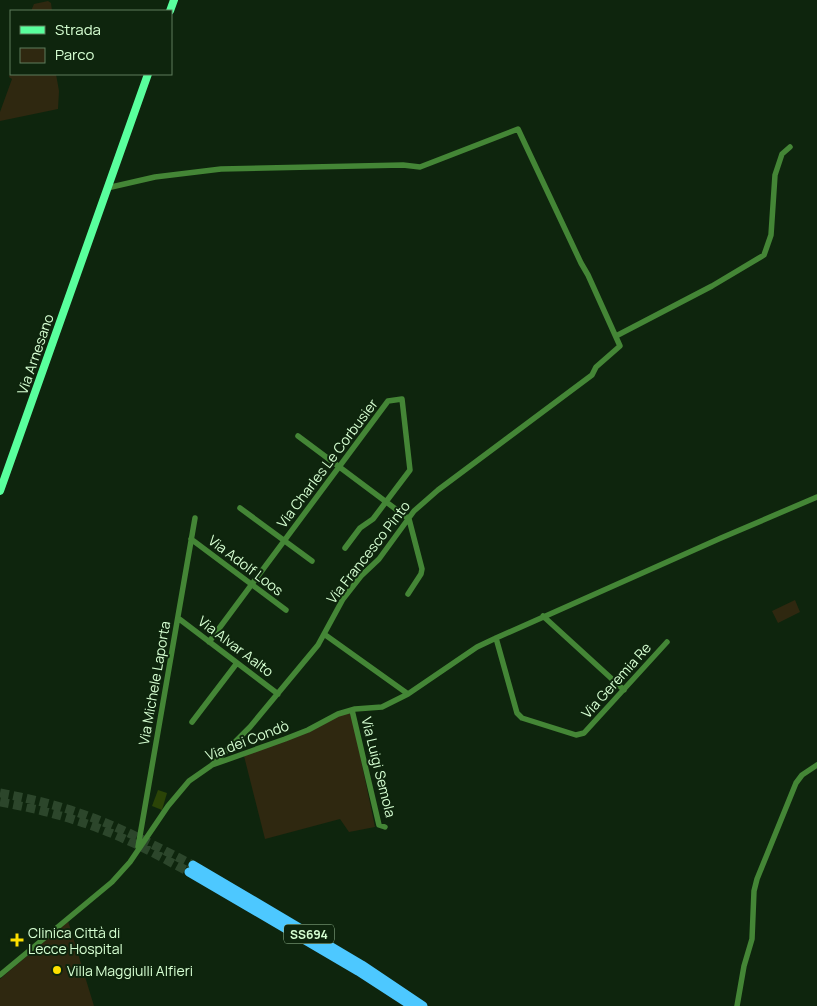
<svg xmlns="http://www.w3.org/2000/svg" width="817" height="1006" viewBox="0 0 817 1006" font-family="Manrope,sans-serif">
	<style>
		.green { fill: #2f2810 }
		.water { fill: #2b4407 }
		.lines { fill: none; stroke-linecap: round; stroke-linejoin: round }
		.highway-tunnel { stroke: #2c462b; stroke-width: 9; stroke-dasharray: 9 4.5; stroke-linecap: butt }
		.minor { stroke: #448636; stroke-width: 5.5 }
		.major { stroke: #59ff9d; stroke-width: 8 }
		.highway { stroke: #4dc8ff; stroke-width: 9 }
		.poi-dot { fill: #fde000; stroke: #0e250d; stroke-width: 2 }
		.labels { text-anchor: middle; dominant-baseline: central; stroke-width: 4; stroke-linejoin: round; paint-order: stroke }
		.shield { fill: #0e250d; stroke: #9abe97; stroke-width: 1 }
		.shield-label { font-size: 12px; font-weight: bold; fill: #d6ffd2 }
		.street-label { font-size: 14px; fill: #d6ffd2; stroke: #0e250d }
		.poi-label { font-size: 14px; fill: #d6ffd2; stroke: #0e250d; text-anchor: start }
	</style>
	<rect width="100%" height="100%" fill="#0e250d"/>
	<!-- green -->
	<path class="green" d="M48,1l3,2 1,8h-21l3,-7z
		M11,71v3h45l3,17 -1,18 -58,12v-9l12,-33 -3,-2z
		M795,600l5,12 -22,11 -6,-12z
		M351,712l24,115 -26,5 -9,-13 -75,20 -21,-83 94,-41z
		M68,921l26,85h-94v-27z"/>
	<!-- water -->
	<path class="water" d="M158,790l9,3 -5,17 -10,-4z"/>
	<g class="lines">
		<!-- highway-tunnel -->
		<path class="highway-tunnel" d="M0,793c33,6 65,14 96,26 34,13 65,30 97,46
			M0,802c45,8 89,20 131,40 20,9 39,20 58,30"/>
		<!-- minor -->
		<path class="minor" d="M107,188l48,-11 66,-8 182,-4 17,2 98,-38 63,134 7,12 32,71 -24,21 -4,8 -154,115 -24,21 -35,48 -18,17 -18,23 -25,46 -68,82 -38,38
			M616,336l96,-50 52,-31 7,-20 4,-60 7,-21 8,-7
			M298,436l111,83 13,50 -1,5 -13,20
			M240,508l72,53
			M191,539l95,71
			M543,616l81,74
			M178,618l100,76
			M324,634l84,60
			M496,638l21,75 5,5 54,17 8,-2 83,-91
			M209,642l179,-241 14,-2 8,71 -37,49 -13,9 -15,20
			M352,710l27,115 6,2
			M192,722l45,-59
			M138,847l57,-329
			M0,975l112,-93 18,-20 38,-56 21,-25 23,-16 73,-26 23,-9 30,-16 17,-5 27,-2 26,-13 69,-47 19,-9 225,-100 96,-41
			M737,1006l7,-40 8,-27 2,-48 3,-12 39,-96 6,-8 15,-10"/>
		<!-- major -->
		<path class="major" d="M170,11l4,-11
			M0,491l148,-417"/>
		<!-- highway -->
		<path class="highway" d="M193,865l169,100 61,41
			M189,872l169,99 54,35"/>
	</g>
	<!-- markers -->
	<g class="poi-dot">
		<path d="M14.5 932.5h5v5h5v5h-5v5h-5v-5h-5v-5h5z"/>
		<circle cx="57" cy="970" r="5"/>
	</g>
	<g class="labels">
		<!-- shield labels -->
		<rect class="shield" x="284" y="924.5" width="50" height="19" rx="4"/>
		<g class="shield-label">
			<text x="309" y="934">SS694</text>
		</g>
		<!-- street labels -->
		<g class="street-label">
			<text transform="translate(35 354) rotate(-71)">Via Arnesano</text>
			<text transform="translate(327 463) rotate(-53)">Via Charles Le Corbusier</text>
			<text transform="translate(368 552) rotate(-52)">Via Francesco Pinto</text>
			<text transform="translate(246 565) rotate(37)">Via Adolf Loos</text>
			<text transform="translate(236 646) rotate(37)">Via Alvar Aalto</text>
			<text transform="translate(616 680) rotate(-48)">Via Geremia Re</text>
			<text transform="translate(154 683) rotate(-80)">Via Michele Laporta</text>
			<text transform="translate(247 740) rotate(-21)">Via dei Condò</text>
			<text transform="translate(379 767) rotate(76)">Via Luigi Semola</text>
		</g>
		<!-- poi labels -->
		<g class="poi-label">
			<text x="28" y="932">Clinica Città di<tspan x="28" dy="16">Lecce Hospital</tspan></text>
			<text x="67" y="970">Villa Maggiulli Alfieri</text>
		</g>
	</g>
	<!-- legend -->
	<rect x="10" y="10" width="162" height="65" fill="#0e250d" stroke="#5e7c5c"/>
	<rect x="20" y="26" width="25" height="8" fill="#59ff9d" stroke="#5e7c5c"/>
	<text x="55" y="35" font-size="15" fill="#d6ffd2">Strada</text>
	<rect x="20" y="48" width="25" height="15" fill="#2f2810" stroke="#5e7c5c"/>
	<text x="55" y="60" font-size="15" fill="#d6ffd2">Parco</text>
</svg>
